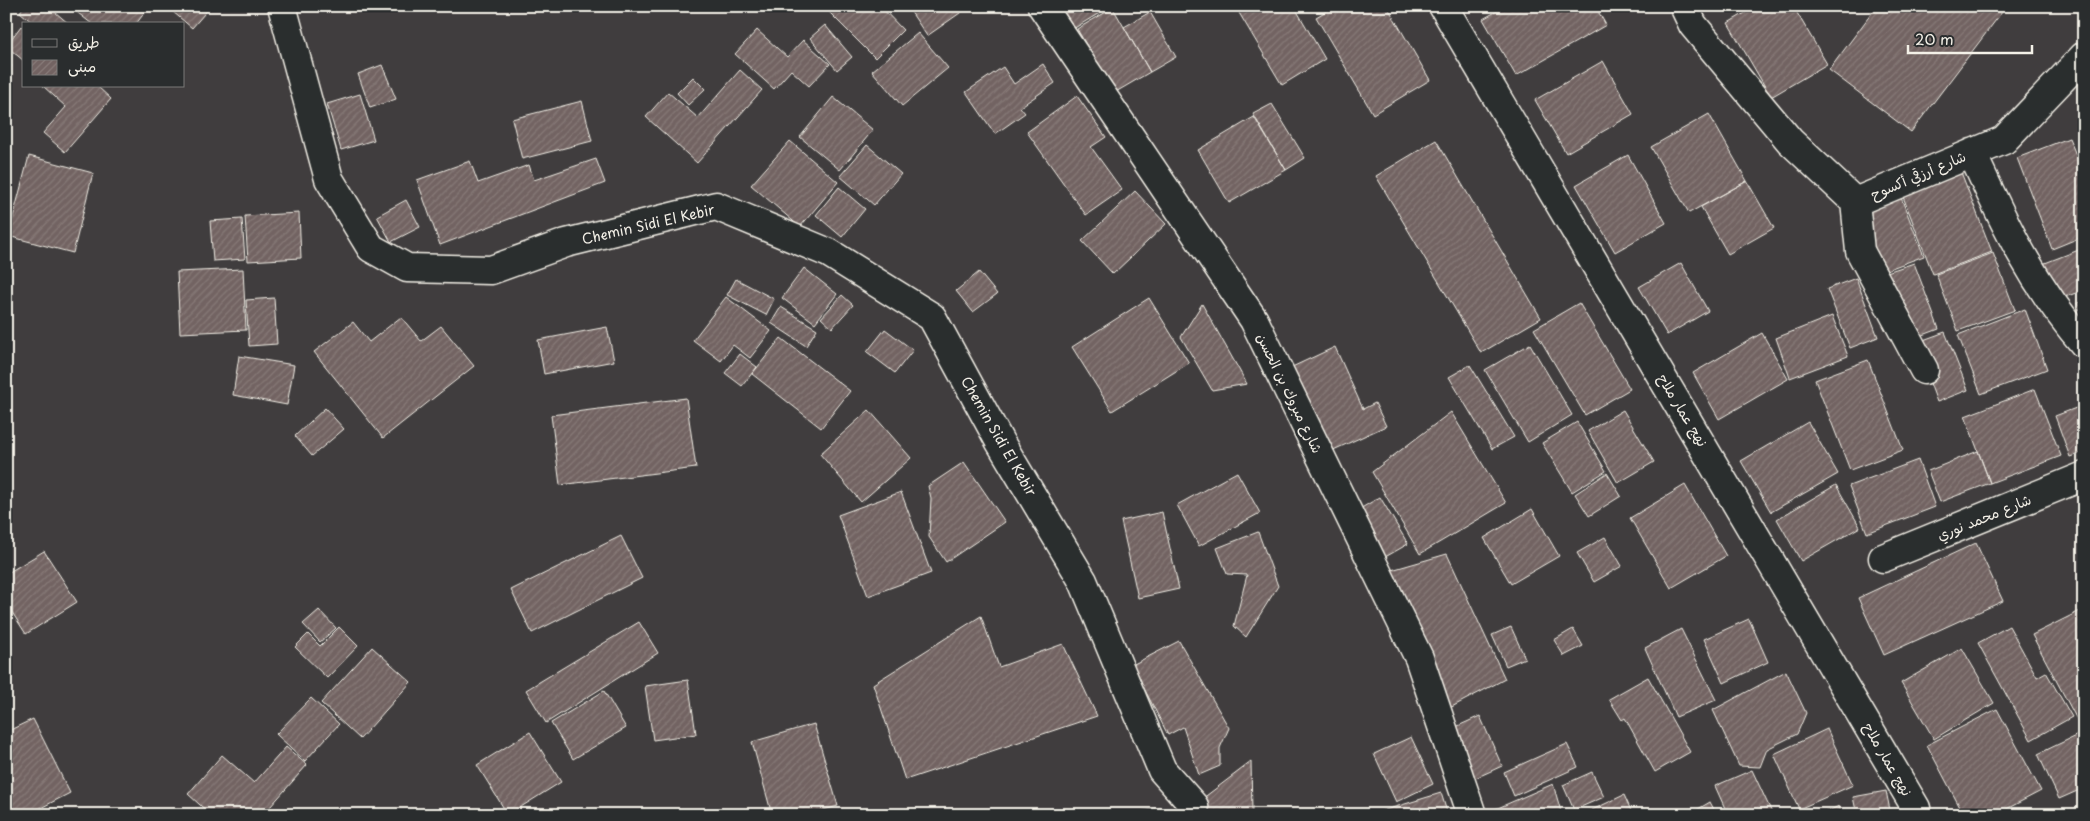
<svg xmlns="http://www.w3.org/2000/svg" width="2090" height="821" viewBox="0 0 2090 821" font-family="'Playpen Sans','Playpen Sans Arabic',sans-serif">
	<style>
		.building { fill: url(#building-hatch); stroke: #f4f1e8 }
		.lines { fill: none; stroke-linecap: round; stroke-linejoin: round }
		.street-casing { stroke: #f4f1e8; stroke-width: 31 }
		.secondary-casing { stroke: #f4f1e8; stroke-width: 31 }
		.street { stroke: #2a2d2e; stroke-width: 28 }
		.secondary { stroke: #2a2d2e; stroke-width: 28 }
		.labels { text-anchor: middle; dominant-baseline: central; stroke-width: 4.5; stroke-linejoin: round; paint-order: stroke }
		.street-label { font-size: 14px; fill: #f4f1e8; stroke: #2a2d2e }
	</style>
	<defs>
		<pattern id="building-hatch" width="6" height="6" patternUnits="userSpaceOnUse" patternTransform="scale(1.25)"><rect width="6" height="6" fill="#726362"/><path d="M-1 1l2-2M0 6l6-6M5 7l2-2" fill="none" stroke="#877a78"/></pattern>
	</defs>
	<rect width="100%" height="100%" fill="#403d3e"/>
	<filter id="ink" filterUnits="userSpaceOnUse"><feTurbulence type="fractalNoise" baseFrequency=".02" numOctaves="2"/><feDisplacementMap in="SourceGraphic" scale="10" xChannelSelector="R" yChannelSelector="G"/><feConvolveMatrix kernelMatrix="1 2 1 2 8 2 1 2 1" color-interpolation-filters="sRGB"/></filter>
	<g filter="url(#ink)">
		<!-- building -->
		<path class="building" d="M24,6h24l21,18h-35l-14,-12z
			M69,6h68l8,6 -9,12h-44z
			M166,6h45l-19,22z
			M833,6h47l23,24 -28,28 -47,-47z
			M907,6h63l-43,30z
			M1053,6h44l4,6 -33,20z
			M1235,6h59l31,53 -43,26z
			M1335,6h52l43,74 -57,34 -57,-97z
			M1506,6h89l11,19 -90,51 -33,-57z
			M1757,6h36l34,58 -56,33 -43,-74z
			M1877,6h117l8,6 -91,120 -82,-62z
			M1113,8l37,64 -36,21 -37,-64z
			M1150,12l26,45 -26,15 -26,-45z
			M825,25l27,32 -15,13 -27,-32z
			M21,26l3,3v32l-18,-15z
			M757,30l30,27 16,-17 27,24 -21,22 -18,-16 -17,19 -39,-35z
			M918,33l30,35 -46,38 -30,-35z
			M6,61l6,5 -6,6z
			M1603,61l30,53 -67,39 -31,-53z
			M1043,64l12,19 -35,24 5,6 -30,21 -29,-42 37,-25 11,17z
			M382,65l14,34 -26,9 -12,-34z
			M740,70l22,20 -65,73 -51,-46 22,-25 30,26z
			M693,77l12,12 -17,16 -11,-12z
			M43,86h54l14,13 -46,53 -22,-19 23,-26z
			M360,94l14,46 -33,10 -14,-46z
			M1077,96l29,41 -15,10 31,43 -36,25 -59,-83z
			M833,97l40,33 -33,40 -40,-33z
			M582,101l10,40 -70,18 -10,-40z
			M1272,104l33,54 -19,12 -33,-56z
			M1709,114l38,67 -58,32 -38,-66z
			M1254,117l32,53 -57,33 -31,-53z
			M2069,138l15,36v62l-32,13 -35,-91z
			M1436,140l105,178 -60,35 -105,-177z
			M790,141l48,41 -38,45 -49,-42z
			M867,145l34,29 -27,31 -34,-29z
			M1628,155l38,68 -51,29 -39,-67z
			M29,156l64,17 -20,80 -65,-17z
			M596,159l9,24 -165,62 -23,-65 53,-19 8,22 51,-18 5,15z
			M1959,167l33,85 -59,22 -33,-85z
			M1747,181l27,47 -46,26 -27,-47z
			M839,187l26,22 -23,28 -26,-22z
			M1898,190l26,66 -46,17 -25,-66z
			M1135,191l31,33 -53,50 -31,-33z
			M406,200l14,27 -29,15 -14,-26z
			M299,213l2,45 -53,3 -3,-45z
			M242,219l3,40 -32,2 -3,-40z
			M2084,248v42l-38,14 -14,-36z
			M1993,253l22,57 -57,21 -22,-57z
			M1681,263l27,48 -41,24 -28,-48z
			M1914,263l25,66 -32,12 -26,-67z
			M804,268l33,26 -22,29 -33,-25z
			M243,269l3,61 -66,3 -3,-61z
			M979,272l18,22 -24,18 -17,-21z
			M1856,278l22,59 -28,11 -23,-59z
			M736,279l38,20 -8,16 -39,-20z
			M842,295l11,10 -21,23 -11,-10z
			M726,297l45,34 -21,27 -17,-13 -12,16 -28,-21z
			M274,298l3,46 -28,2 -3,-46z
			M1149,298l40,65 -77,48 -40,-64z
			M2084,301v20l-7,-18z
			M1579,303l51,86 -45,26 -51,-86z
			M1202,304l45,80 -35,6 -31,-53z
			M781,307l36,22 -11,17 -35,-23z
			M2025,309l22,60 -66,25 -23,-59z
			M1832,316l16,40 -58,22 -14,-40z
			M401,317l20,24 20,-15 33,40 -91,72 -69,-86 39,-30 16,20z
			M607,327l7,34 -70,13 -6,-34z
			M885,329l28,21 -18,23 -28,-21z
			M1945,332l23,58 -31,12 -22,-59z
			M1762,333l26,46 -69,40 -26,-46z
			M781,338l69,53 -29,37 -69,-54z
			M1530,344l42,71 -44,27 -43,-72z
			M1335,347l28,62 12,-6 11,23 -57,26 -39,-84z
			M740,354l17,13 -15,19 -17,-13z
			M239,356l55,9 -7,40 -54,-10z
			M1868,360l35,90 -53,20 -35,-90z
			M1470,365l44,72 -22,12 -43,-72z
			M2035,389l26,67 -71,27 -25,-67z
			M686,398l10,70 -136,17 -9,-70z
			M2084,405v47l-14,5 -15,-41z
			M325,408l19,21 -32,27 -17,-20z
			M869,410l42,48 -50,44 -41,-48z
			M1623,410l31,52 -36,21 -30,-52z
			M1451,412l55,91 -86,51 -48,-82z
			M1577,422l29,49 -34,21 -30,-49z
			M1808,422l30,52 -67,38 -30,-51z
			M1978,451l12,32 -50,19 -12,-31z
			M1918,460l17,47 -68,26 -18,-47z
			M964,462l41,60 -59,40 -17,-25 2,-39 -3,-12z
			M1237,472l23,41 -61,33 -22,-41z
			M1607,473l14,23 -32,20 -14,-22z
			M1685,485l41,71 -55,32 -41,-70z
			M1836,485l24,42 -59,34 -24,-42z
			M2084,487v16l-6,-13z
			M901,492l30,81 -63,23 -30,-81z
			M1380,497l28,47 -28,16 -27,-47z
			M1532,509l27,47 -48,28 -27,-46z
			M1162,512l17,77 -41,9 -17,-77z
			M1258,532l20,54 -32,51 -12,-11 13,-51 -20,-1 -10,-26z
			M621,536l21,42 -110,55 -21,-43z
			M1605,537l17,29 -28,16 -17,-29z
			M1976,543l27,58 -119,54 -26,-57z
			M44,551l33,51 -51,32 -20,-31v-29z
			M1447,554l58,125 -61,32 -56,-140z
			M2084,609v117l-3,1 -49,-92z
			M319,610l17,18 -16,14 -17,-18z
			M981,616l18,51 64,-23 34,72 -192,64 -32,-96z
			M1749,619l19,43 -44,21 -20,-44z
			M639,622l19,31 -112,70 -20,-33z
			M2009,626l28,51 9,-5 26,45 -41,23 -53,-97z
			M339,627l19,19 -31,32 -32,-31 13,-13 12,12z
			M1511,627l14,31 -19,8 -14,-31z
			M1573,629l10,17 -19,10 -10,-16z
			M1681,629l35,71 -40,17 -31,-69z
			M1179,641l50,87 -9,20v18l-21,9 -16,-48 -15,8 -36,-70z
			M372,647l39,35 -51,57 -39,-36z
			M1962,648l32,55 -60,36 -33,-56z
			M1786,671l20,42 -9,21 -30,15 -7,18 -21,-1 -26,-56z
			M1648,677l42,75 -35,20 -30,-54 -3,2 -13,-21z
			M688,680l8,54 -43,6 -8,-54z
			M604,691l22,37 -53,31 -22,-36z
			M311,698l28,26 -34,37 -29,-27z
			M1997,709l44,82 -46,24h-31l-37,-70z
			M1480,716l22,50 -33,15 -22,-50z
			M33,719l37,74 -43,22h-17l-4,-7v-76z
			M814,724l24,82 -32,9h-34l-20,-73z
			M1827,729l26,56 -54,24 -25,-55z
			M530,732l31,50 -53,33 -31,-50z
			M2084,732v56l-25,11 -21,-45z
			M1411,737l22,47 -37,18 -22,-48z
			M1567,744l11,23 -64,29 -10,-24z
			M286,747l21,18 -44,50h-52l-23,-21 34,-39 32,28z
			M1251,762l1,49 -6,4h-55l-1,-7z
			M1752,770l21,45h-45l-13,-29z
			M1592,772l12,25 -30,13 -11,-25z
			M1553,784l9,31h-69l-2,-4z
			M1886,791l5,24h-34l-4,-18z
			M1441,793l7,22h-79z
			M1624,795l9,20h-41l-2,-4z
			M1710,802l7,13h-29z
			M1839,806l3,9h-22z
			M1161,808l1,7h-40z"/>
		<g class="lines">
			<!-- street casing -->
			<g class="street-casing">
				<path id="street" d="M1443,6l473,802 1,7
					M1684,6l9,19 97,116 65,61 149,-62 80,-84
					M1972,153c32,71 61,131 112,191
					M1855,202l5,49 64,119
					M1883,558l201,-82"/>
			</g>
			<!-- secondary casing -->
			<g class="secondary-casing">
				<path id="secondary" d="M282,6l47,173 42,69 36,20 84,2 75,-27 150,-37 113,47 103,64 68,125 83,139 79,189 32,36 1,9
					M1042,6l212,314 165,338 53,157"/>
			</g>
			<!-- street -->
			<use href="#street" class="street"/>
			<!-- secondary -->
			<use href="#secondary" class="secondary"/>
		</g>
	</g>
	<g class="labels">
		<!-- street labels -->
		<g class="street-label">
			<text transform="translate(1918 175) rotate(-23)">شارع أرزقي أكسوح</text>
			<text transform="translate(648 224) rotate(-13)">Chemin Sidi El Kebir</text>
			<text transform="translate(1290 393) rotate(64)">شارع مبروك بن الحسن</text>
			<text transform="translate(1683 410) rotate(59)">نهج عمار ملاح</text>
			<text transform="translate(999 436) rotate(60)">Chemin Sidi El Kebir</text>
			<text transform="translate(1984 517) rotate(-22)">شارع محمد نوري</text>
			<text transform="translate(1888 759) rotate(60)">نهج عمار ملاح</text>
		</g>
	</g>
	<!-- margin -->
	<rect width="2090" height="821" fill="none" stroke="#2a2d2e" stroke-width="25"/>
	<rect x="12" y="12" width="2065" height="796" fill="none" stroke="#f4f1e8" stroke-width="2" filter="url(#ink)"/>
	<!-- legend -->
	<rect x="22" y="22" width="162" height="65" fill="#2a2d2e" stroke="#7b7b78"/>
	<rect x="32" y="39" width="25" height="8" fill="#2a2d2e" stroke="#7b7b78"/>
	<text x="68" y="48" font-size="15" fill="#f4f1e8">طريق</text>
	<rect x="32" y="60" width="25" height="15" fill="url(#building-hatch)" stroke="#7b7b78"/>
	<text x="68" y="72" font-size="15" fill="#f4f1e8">مبنى</text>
	<!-- scale -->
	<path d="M1908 45v8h124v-8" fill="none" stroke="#f4f1e8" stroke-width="2.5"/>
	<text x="1915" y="45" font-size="15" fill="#f4f1e8" stroke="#2a2d2e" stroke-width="4" paint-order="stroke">20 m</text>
</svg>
